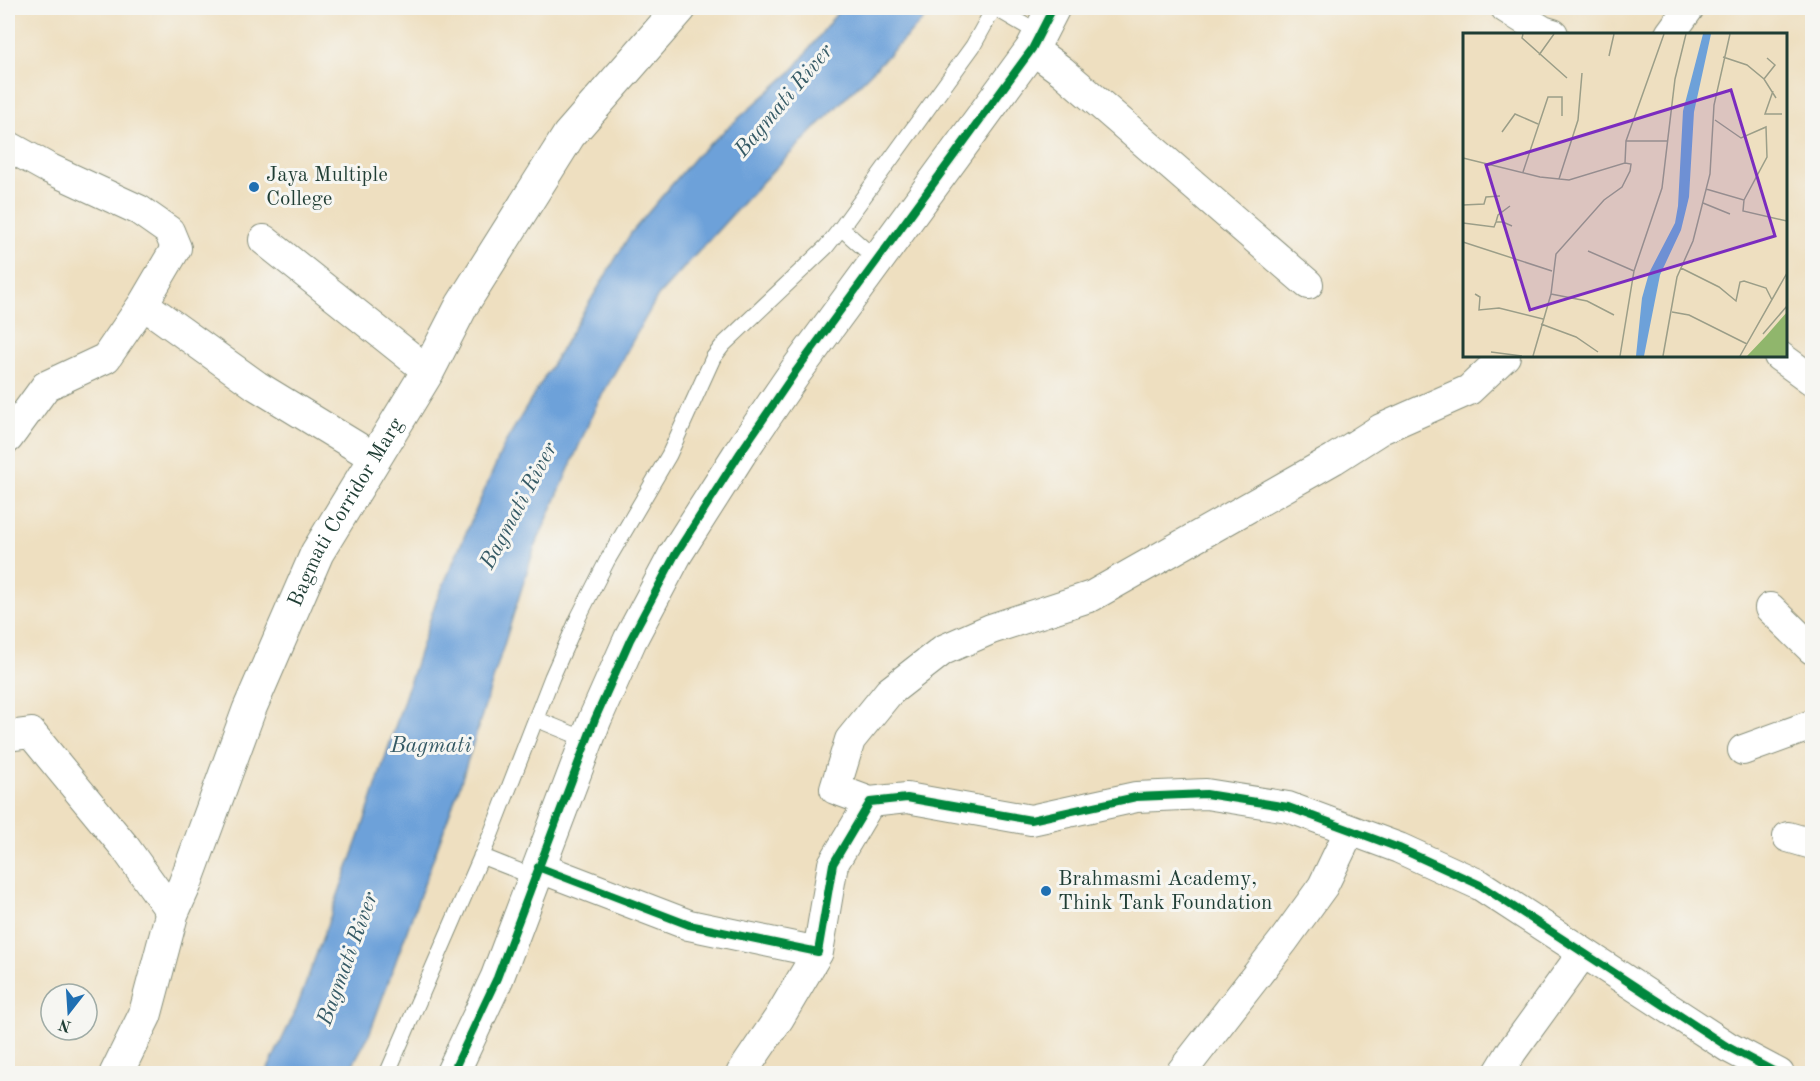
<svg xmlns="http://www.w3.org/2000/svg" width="1820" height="1081" viewBox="0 0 1820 1081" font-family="'Old Standard TT',serif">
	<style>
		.water { fill: #6da1d9; stroke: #466f86; stroke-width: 1.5 }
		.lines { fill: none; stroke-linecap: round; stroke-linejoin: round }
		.lane-casing { stroke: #868e7a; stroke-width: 17 }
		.street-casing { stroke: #868e7a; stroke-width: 32 }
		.secondary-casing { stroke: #868e7a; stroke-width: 35 }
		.lane { stroke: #fff; stroke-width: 15 }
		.street { stroke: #fff; stroke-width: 30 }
		.secondary { stroke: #fff; stroke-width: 33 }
		.cycleway-casing { stroke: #f6f6f2; stroke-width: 11 }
		.cycleway { stroke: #00873e; stroke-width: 8 }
		.poi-dot { fill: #1f6fb2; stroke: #f6f6f2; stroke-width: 2 }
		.labels { text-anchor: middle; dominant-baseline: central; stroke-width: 6; stroke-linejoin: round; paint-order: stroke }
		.poi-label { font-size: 21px; fill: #1f3d34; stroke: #f6f6f2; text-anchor: start }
		.street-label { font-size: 21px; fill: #1f3d34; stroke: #f6f6f2 }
		.water-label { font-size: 22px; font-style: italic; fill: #365b66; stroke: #f6f6f2 }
		.inset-road { fill: none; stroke: #9b9e88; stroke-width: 1.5 }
		.view { fill: #7b2cbf; fill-opacity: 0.15; stroke: #7b2cbf; stroke-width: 3 }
		.inset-edge { fill: none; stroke: #1f3d34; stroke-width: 3 }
	</style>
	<rect width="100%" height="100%" fill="#f6f6f2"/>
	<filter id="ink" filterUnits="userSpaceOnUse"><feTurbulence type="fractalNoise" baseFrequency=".0167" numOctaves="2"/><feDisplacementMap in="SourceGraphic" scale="12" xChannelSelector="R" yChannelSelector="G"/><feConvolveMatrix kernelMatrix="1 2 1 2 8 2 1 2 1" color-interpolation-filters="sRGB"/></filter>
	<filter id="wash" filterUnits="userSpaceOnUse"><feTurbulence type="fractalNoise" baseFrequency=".008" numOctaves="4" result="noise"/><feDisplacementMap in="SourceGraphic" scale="24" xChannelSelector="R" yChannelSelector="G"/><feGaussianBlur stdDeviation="1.35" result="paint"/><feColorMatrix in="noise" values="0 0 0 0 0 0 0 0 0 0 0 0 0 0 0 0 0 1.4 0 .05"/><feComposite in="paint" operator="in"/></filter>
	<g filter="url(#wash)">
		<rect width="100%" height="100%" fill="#eedfc0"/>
		<!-- water -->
		<path class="water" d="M841,8h94l-173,174 -104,114 -61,108 -63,145 -74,236 -91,250 -21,38h-82l30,-63 64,-175 75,-231 70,-161 126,-210 65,-77 97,-86z"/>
	</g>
	<g filter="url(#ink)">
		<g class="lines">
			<!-- lane casing -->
			<g class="lane-casing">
				<path id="lane" d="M995,8l45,26
					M841,228l37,33
					M536,719l51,21
					M481,856l53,21
					M387,1074l104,-240 61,-157 27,-61 28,-55 62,-106 44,-97 10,-13 103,-98 15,-19 132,-182 21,-38"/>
			</g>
			<!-- street casing -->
			<g class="street-casing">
				<path id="street" d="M1506,8l37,23 10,3
					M1670,34l19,-26
					M1032,49l30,22 246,213
					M8,146l38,21 93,43 30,21 7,17 -33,56 114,82 118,72
					M264,240l164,131
					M1779,356l33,24
					M8,438l38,-52 60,-28 37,-54
					M1770,608l42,41
					M8,736l23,-3 93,113 48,67
					M1743,750l69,-25
					M870,802l-35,-13 15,-49 39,-48 54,-42 48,-21 101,-33 242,-137 47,-30 88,-39 36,-34
					M1788,837l24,7
					M538,867l151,58 129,27 15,-88 37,-62 37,-4 124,22 105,-23 70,-3 82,13 111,41 81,37 248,162 51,27
					M741,1074l38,-56 39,-66
					M1180,1074l104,-134 39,-54 27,-56
					M1498,1074l14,-23 71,-98"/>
			</g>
			<!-- secondary casing -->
			<g class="secondary-casing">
				<g id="secondary">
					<path id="s1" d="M116,1074l29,-59 27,-102 13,-29 64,-174 68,-157 111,-182 34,-66 107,-170 111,-127"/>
					<path d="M452,1074l45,-96 98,-259 35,-79 45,-85 65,-102 56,-82 236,-322 21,-41"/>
				</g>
			</g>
			<!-- lane -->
			<use href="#lane" class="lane"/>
			<!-- street -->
			<use href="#street" class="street"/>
			<!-- secondary -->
			<use href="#secondary" class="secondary"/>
			<!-- cycleway casing -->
			<g class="cycleway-casing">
				<path id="cycleway" d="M538,867l151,58 129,27 15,-88 37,-62 37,-4 124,22 105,-23 70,-3 82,13 111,41 81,37 248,162 51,27
					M452,1074l45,-96 98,-259 35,-79 45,-85 65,-102 56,-82 236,-322 21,-41"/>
			</g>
			<!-- cycleway -->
			<use href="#cycleway" class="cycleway"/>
		</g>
	</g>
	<!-- markers -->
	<g class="poi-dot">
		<circle cx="254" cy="187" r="6"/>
		<circle cx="1046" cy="891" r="6"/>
	</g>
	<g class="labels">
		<!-- poi labels -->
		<g class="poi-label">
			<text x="266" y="175">Jaya Multiple<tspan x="266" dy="24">College</tspan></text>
			<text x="1058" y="879">Brahmasmi Academy,<tspan x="1058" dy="24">Think Tank Foundation</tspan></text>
		</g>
		<!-- street labels -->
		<g class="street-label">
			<text stroke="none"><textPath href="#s1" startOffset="609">Bagmati Corridor Marg</textPath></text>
		</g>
		<!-- water labels -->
		<g class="water-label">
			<text transform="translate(784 101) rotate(-50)">Bagmati River</text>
			<text transform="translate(519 506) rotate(-62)">Bagmati River</text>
			<text x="431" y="746">Bagmati</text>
			<text transform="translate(348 959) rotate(-70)">Bagmati River</text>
		</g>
	</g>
	<!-- overview -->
	<g transform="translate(1463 33)">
		<rect width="324" height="324" fill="#eedfc0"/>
		<path d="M324,279v44h-40l19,-20z" fill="#90b66c"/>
		<path d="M240,1h8l-17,78 -5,85 -8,33 -21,45 -16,81h-8l6,-58 7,-25 26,-50 3,-17 5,-95z" fill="#6da1d9"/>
		<path class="inset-road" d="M60,1l-1,4 45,40M76,22l15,-21M146,23l5,-22M260,24l24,8 17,14 12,19M301,46l11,-14 -8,-7M310,58l-8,23h17M252,87l26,18 25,-11 1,30 -23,43M39,99l13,-18 23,10M163,108l38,-107M0,125l77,19 29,3 56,-17 1,-22h41M60,139l25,-75h14v19M96,146l19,-59 4,-47M243,156l38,11 -1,11 44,10M240,170l27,11M0,172l21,-1 2,-7 14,-1M33,189l2,-7 12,-9M0,190l31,4 2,-5h7l9,4M0,209l89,29M125,218l46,20M218,235l38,19 17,14 4,-19 4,-1 22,7 6,12M12,261l5,3 -1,13 20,-2 44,11M88,261l36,7 27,14M209,279l17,3 58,29M78,291l35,13 22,15M300,301l24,-28M28,319l31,4M70,323l18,-62 5,-40 48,-54 18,-13 8,-16 1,-7 -6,-1M157,323l14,-85 28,-83 13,-109 11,-45M200,323l14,-79 16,-36 17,-67 4,-69 16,-71M277,323l47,-83"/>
		<path class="view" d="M268,57l44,146 -245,74 -44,-145z"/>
		<rect width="324" height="324" class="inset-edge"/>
	</g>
	<!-- margin -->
	<rect width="1820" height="1081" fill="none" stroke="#f6f6f2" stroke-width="30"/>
	<!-- north arrow -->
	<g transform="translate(69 1012) rotate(197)"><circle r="28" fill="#f6f6f2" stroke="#a0aca6" stroke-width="1.5"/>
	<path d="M0-4.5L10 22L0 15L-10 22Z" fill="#1f6fb2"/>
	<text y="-9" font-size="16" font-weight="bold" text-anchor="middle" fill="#1f3d34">N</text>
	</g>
</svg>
